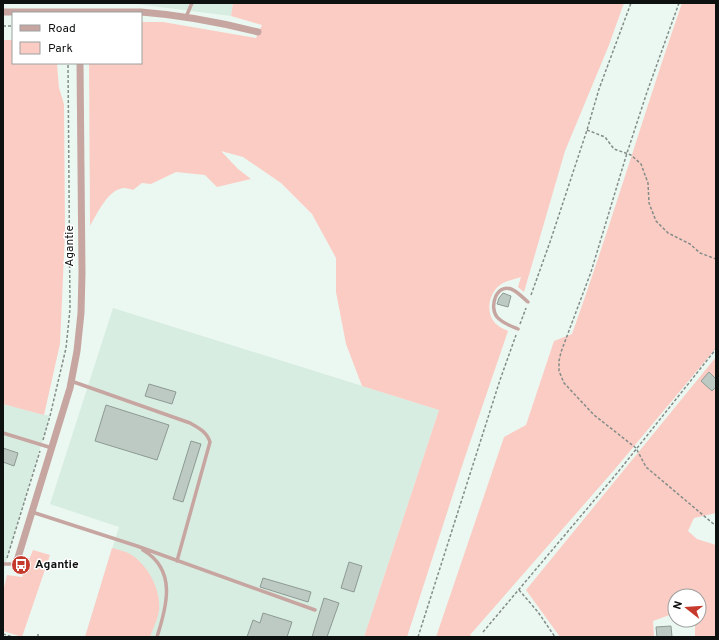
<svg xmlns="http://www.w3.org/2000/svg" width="719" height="640" viewBox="0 0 719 640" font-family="Overpass,sans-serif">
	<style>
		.built { fill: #d8ede2 }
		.green { fill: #fbccc4 }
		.building { fill: #bdcac3; stroke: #8d9a93 }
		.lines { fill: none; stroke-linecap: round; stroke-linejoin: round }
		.path { stroke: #838c88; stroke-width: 1.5; stroke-dasharray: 3 2; stroke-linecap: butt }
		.service { stroke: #c7a6a1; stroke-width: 3.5 }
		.minor { stroke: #c7a6a1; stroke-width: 7 }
		.labels { text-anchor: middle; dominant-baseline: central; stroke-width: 3; stroke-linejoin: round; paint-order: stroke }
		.street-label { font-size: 12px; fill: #0d110f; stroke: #fff }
		.poi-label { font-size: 12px; font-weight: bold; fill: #0d110f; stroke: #fff; text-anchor: start }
	</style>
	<rect width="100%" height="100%" fill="#ebf8f1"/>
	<!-- built -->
	<path class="built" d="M128,3h105l-2,13z
		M113,308l326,102 -75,227h-279l34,-110 -69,-23z
		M3,404l47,12 -47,156z"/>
	<!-- green -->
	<path class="green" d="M233,3h391l-15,42 -44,106 -41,141 -6,-5 3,-10c-6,2 -12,3 -18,6 -13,7 -19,28 -8,40 3,3 8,6 13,8l-44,129 -57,177h-43l75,-227 -77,-24 -16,-42 -10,-52v-34l-24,-44 -31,-31 -38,-26 -22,-6 17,18 13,10 -34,8 -12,-12 -29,-3 -25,12 -9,-1 -9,7c-3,-1 -6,-2 -9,-2 -16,1 -27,26 -34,38l-1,-163h52v-41h22l93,16 6,-13 -31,-9z
		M682,3h34v345l-101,121 -145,166 3,2h-37l68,-200 22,-12 28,-84 18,-7c39,-109 72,-221 110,-331z
		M3,40h10v23h44l2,25 5,16 1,129 -5,111 -16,71 -41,-11z
		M716,357v156l-22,5 -6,13 9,8 19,6v92h-21v-17h4v-24h-24v17l-22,8 1,16h-94l-34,-47z
		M112,548c6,2 13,3 18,6 18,11 31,35 29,56 -1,9 -6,18 -9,27h-65z
		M33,550l17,5 -28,82 -19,-6v-40l4,-16 15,2z"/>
	<!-- building -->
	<path class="building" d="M503,293l8,3 -3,11 -11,-3 2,-6z
		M709,372l7,7v8l-4,4 -11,-10z
		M149,384l27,8 -4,12 -27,-8z
		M106,405l63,20 -12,35 -62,-19z
		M191,441l10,3 -18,58 -10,-3z
		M3,448l15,5 -4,13 -11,-4z
		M349,562l13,4 -8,26 -13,-4z
		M263,578l48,14 -3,10 -48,-15z
		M324,598l15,5 -12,34h-15z
		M263,613l29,9 -5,15h-40l6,-17 7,3z
		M671,626l1,11h-15l-1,-10z"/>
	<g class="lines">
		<!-- path -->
		<path class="path" d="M679,3l-32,89 -20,61 -36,119 -30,80 -2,9v10l5,12 30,32 42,33 10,19 70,59
			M3,26h10
			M587,130l18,7 9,12 17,6 10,9 7,19 1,20 7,18 12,12 22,11 10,9 16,6
			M531,295l19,-53 37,-112 12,-41 32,-86
			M520,324l6,-16
			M43,440l7,-24 16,-68 4,-39 -2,-246
			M7,558l33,-107
			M519,590l19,22 17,25
			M483,632l135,-160 98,-123
			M3,634l10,3
			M38,637v-3
			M418,637l82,-257 16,-45"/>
		<!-- service -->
		<path class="service" d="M186,17l6,-14
			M518,329c-7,-3 -16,-6 -21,-12 -8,-10 -1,-33 14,-28 6,2 12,9 17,13
			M71,381l119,42c9,5 17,9 20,19l-33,119
			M3,433l49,15
			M32,512l105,34 178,64
			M143,550c34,20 24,56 14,87
			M3,564h13"/>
		<!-- minor -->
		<path class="minor" d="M3,12h138c40,3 78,10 117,20
			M16,564l54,-176 7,-37 4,-38 1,-40 -2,-210"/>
	</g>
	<!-- icons -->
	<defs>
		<g id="bus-disc" transform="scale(1)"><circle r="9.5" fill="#c6392d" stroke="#fff"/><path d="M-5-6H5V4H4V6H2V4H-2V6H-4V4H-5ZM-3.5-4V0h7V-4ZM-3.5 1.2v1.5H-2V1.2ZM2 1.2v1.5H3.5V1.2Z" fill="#fff"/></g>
	</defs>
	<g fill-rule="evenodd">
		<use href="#bus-disc" x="21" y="565"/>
	</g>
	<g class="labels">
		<!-- street labels -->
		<g class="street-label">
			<text transform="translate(70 246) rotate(-90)">Agantie</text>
		</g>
		<!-- poi labels -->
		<g class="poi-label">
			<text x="35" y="565">Agantie</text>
		</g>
	</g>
	<!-- border -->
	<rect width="719" height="640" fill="none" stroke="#0d110f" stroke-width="8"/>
	<!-- legend -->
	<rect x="12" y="12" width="130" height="52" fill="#ffffff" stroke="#9ea09f"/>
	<rect x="20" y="25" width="20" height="6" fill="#c7a6a1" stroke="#9ea09f"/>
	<text x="48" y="32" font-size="12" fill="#0d110f">Road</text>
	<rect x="20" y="42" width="20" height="12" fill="#fbccc4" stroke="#9ea09f"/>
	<text x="48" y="52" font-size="12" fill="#0d110f">Park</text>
	<!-- north arrow -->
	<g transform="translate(687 608) rotate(287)"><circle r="19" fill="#ffffff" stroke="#9ea09f"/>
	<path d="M0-3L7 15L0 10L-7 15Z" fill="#c6392d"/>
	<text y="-6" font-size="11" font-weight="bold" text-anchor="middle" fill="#0d110f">N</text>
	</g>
</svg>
